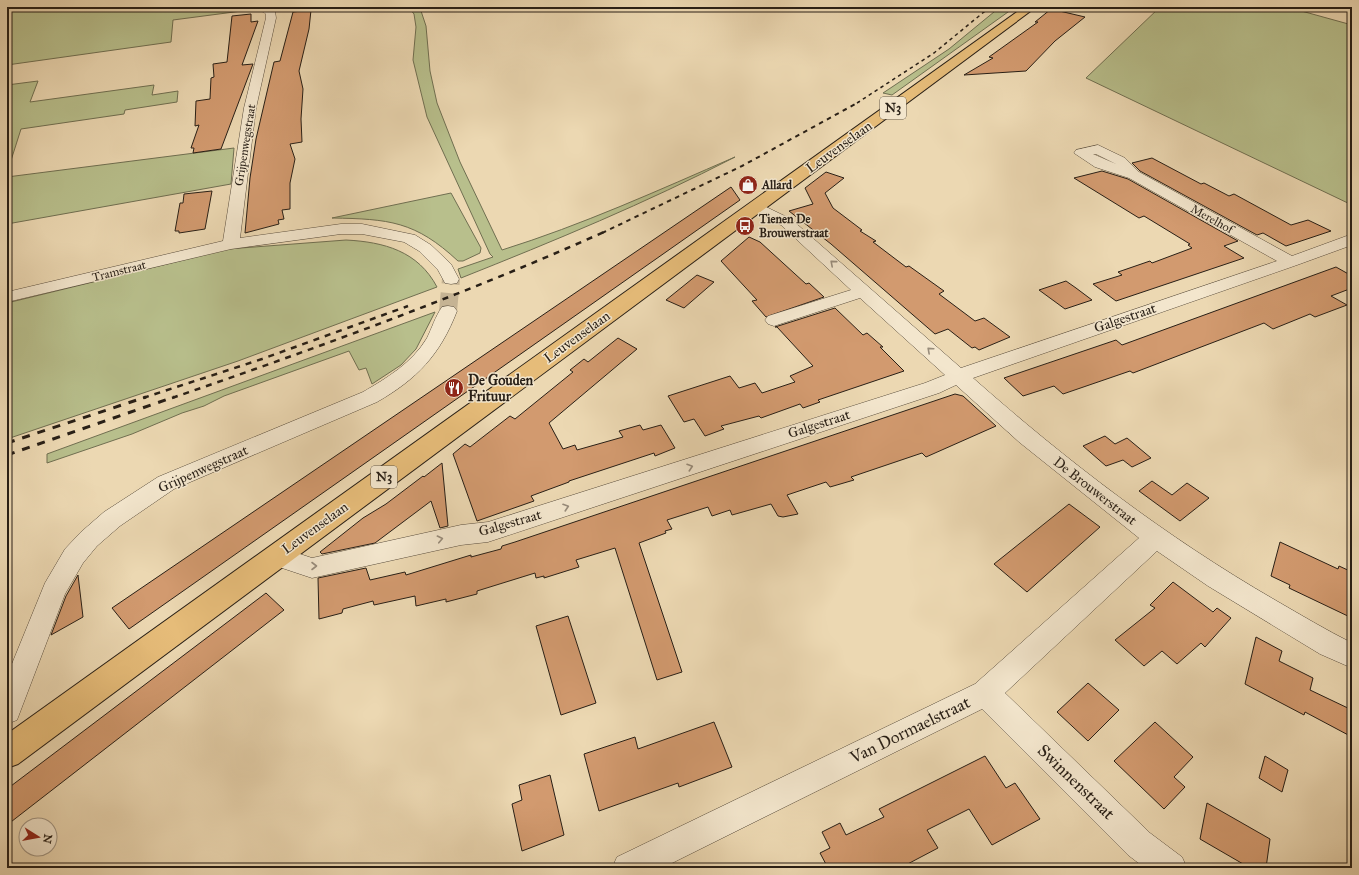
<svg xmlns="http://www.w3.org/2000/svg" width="1359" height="875" viewBox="0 0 1359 875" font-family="'IM FELL Great Primer',serif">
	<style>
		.green { fill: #b8bf8c; stroke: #706f51 }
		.building { fill: #d29a6f; stroke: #281f16 }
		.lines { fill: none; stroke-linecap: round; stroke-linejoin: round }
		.street-tunnel { stroke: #c5b393; stroke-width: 18; stroke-dasharray: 18 9; stroke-linecap: butt }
		.street-casing { stroke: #594d3d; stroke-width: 1 }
		.primary-casing { stroke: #281f16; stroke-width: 2 }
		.street { fill: #f3e6cd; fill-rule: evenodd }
		.primary { fill: #e6bc79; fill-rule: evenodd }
		.rail-far3 { stroke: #281f16; stroke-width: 1.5; stroke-dasharray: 3.5 3.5; stroke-linecap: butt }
		.rail-far2 { stroke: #281f16; stroke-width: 2; stroke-dasharray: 4.5 4.5; stroke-linecap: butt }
		.rail-far1 { stroke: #281f16; stroke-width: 2.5; stroke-dasharray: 6 6; stroke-linecap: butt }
		.rail { stroke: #281f16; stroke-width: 3; stroke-dasharray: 8 8; stroke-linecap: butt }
		.oneway { stroke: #988c7b }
		.labels { text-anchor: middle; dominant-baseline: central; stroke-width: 3; stroke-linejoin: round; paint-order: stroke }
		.far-street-label { font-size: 12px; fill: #281f16; stroke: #f3e6cd }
		.far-poi-label { font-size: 12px; font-weight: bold; fill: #281f16; stroke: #f3e6cd; text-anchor: start }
		.shield { fill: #f3e6cd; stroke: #655b4d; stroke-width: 1 }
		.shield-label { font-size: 13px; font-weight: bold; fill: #281f16 }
		.street-label { font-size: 14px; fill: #281f16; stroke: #f3e6cd }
		.poi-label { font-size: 14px; font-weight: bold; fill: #281f16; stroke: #f3e6cd; text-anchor: start }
		.near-street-label { font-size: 17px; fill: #281f16; stroke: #f3e6cd }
	</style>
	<rect width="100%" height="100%" fill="#ecd8b2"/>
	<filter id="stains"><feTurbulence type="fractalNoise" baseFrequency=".005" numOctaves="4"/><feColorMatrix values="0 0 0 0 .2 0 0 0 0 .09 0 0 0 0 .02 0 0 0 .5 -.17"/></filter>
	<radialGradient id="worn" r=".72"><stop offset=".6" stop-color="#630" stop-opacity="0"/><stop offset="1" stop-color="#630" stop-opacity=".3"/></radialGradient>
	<!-- green -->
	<path class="green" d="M7,7h246l4,2 -84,11 -2,22 -164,23z
		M374,7h53l-7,1 6,18 4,45 7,32 23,59 42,88c80,-25 157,-60 233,-93 -89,46 -181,84 -274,121l-3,-9 35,-12 -3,-3 -63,-137 -14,-57 3,-33 -2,-13 -4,-5 -6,-1z
		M1000,7h15l-123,88 -9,-2 66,-44z
		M1160,7h127l65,18v180l-266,-127z
		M38,81l-8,21 124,-17 -2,10 26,-4 -1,11 -52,8 -1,4 -103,15 -14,44v-88z
		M234,148l-3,36 -224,40v-47z
		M451,193l30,55 -1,5 -17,8h-5c-43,-40 -69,-42 -126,-43z
		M346,240c38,2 72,11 91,47l-199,74 -231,78v-136l221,-54z
		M435,312l-19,37 -15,16 -29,19 -6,-16 -7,2 -10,-19 -125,45 -20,10 -22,7 -50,21 -85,29v-9z"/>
	<!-- building -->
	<path class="building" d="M1051,9l34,8 -30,24 -29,30 -62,4 29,-17 -4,-1 49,-35h-3z
		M311,10l-2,19 -10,42 4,18 -2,30 1,23 -12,2 5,15 -5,24v26l-8,1 2,9 -6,1 1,4 -34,9 5,-55 6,-39 18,-77 6,-1 13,-49z
		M251,14v8l7,-1 -16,44 11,-1 -32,85 -28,4 1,-5h-3l8,-23 -4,1 1,-25 14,-2 1,-21 3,-1 -1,-13 14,-2 5,-46z
		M1152,158l49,26 3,-1 25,13 5,-2 57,31 17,-5 23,11 -45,15 -23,-13 -6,2 -117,-64 -8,-8z
		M1102,171l26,8 110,62 -14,5 20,12 -128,43 -23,-17 29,-9 -4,-3 32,-11 2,2 40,-15 -4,-3 2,-1 -46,-28 -5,2 -65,-40z
		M826,172l18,6 -19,15 8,15 29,22 -2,1 16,10 -3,1 33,25 3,-1 35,25 -5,3 36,27 9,-3 26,19 -31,13 -4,-3 -3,1 -24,-19 -13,5 -104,-90 -42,-33 24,-7 -8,-16z
		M731,187l9,13 -611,429 -17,-21z
		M212,191l-7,38 -26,4v-2h-4l5,-28h3l1,-9z
		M749,237l11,5 46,42 3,-1 15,14 -58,20 -14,-16 5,-1 -36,-39z
		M1336,267l16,9v12l-21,8 16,9 -32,12 -5,-3 -37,15 -9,-6 -131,50 -3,-2 -67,23 -9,-8 -31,10 -19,-18 112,-38 6,5z
		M697,275l17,7 -30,26 -18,-8z
		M1066,281l10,7 16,12 -27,9 -26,-19z
		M835,308l28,27 4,-2 16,14h-3l24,24 -86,29 2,2 -17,6 -3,-4 -39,14 -2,-2 -38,10 3,3 -19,7 -11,-17 -10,3 -16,-26 62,-20 9,12 16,-5 7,10 33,-11 -5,-6 23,-10 -36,-39h-2z
		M618,338l19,11 -88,74 14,26 12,-4 2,5 46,-13 -4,-6 21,-6 3,5 18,-5 14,23 -20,8 -1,-3 -85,28v1l-38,14 3,5 -57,20 -24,-67 12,-10 5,3 40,-31 5,3 58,-47 -3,-2 14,-11 4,3z
		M955,394l8,2 33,30 -70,31 -4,-4 -71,24 3,3 -24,7 -4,-5 -39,13 11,19 -15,3 -5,-1 -7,-12 -39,11 -2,-5 -18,6 -4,-9 -41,13 5,9 -7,2 1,2 -27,10 43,129 -25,8 -42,-132 -39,12 3,7 -35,11v-2l-8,2 -1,-5 -58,18v3l-31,8v-3l-30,7 -1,-10 -41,9 -1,-4 -30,8 -1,4 -23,6 -1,-41 48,-10 4,12 35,-8 1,3 65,-20v2l30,-8 1,-3 13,-4z
		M1105,436l10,8 12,-6 24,20 -19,9 -9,-7 -17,6 -23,-20z
		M442,463l6,63 -8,2 -9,-27 -56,42 -53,11 -2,-2 43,-34 23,-14 37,-28 1,1z
		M1152,481l20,14 15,-12 22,15 -29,23 -41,-30z
		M1069,504l31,23 -73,65 -33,-28z
		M1280,542l58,27 1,-3 13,6v46l-63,-30 1,-3 -19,-9z
		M78,575l5,42 -32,18 15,-39z
		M1173,582l40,30 4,-4 14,10 -26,29 -4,-4 -24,21 -15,-13 -18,15 -29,-26 40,-32 -5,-3z
		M266,593l18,17 -277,215v-36z
		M568,616l28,87 -35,12 -25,-89z
		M1256,637l26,14 -3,10 34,17 -3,12 42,20v27l-47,-25 -1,3 -59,-31z
		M1088,683l31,27 -31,31 -31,-29z
		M714,722l18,45 -53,20 -1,-4 -79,28 -15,-57 51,-17 3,12z
		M1155,722l38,35 -19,20 11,10 -21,22 -50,-48z
		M985,756l21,32 9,-5 25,36 -48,26 -23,-36 -42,21 11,18 -38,20h-72l-8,-15 10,-5 -8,-16 18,-9 6,12 38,-18 -5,-8z
		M1265,756l23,14 -6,22 -23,-14z
		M550,775l14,60 -42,16 -10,-47 10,-4 -3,-15z
		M1207,803l63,36 -4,29h-16l-50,-29z"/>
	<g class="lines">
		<!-- street-tunnel -->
		<path class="street-tunnel" d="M448,311l3,-32"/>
		<!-- street casing -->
		<g class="street-casing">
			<path id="street" d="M255,7h12l8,4 1,7 -20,90 -16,130 101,-14h21l53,11 16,10 20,19 8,15 -2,4 -6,1 -6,-1 -7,-13 -19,-19 -15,-9 -42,-8h-21l-110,15 -224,53v-10l216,-51 21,-133 22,-90v-4z
				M1098,145l27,13 14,14 153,84 60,-22v11l-55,20 -324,113c94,83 193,159 302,222 26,15 51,30 77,43v25l-32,-14 -112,-68 -51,-35 -152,142 145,140 32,24 5,11h-42l-17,-13 -146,-146 -320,159h-50l5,-11 358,-173 164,-146 -120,-96 -63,-57 -17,8 -451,149 -27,3 -149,33 -45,-15 -3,-7 3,-7 9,-3 36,12 149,-33 27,-3 437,-139 20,-8 -85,-77 -80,26 -6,2 -6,-2 -3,-4 3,-4 83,-26 -70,-65 -31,-15 -3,-3 3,-3h10l31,15 170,149 316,-107 -148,-83 -34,-11 -21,-14 2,-3zM1093,154h3l20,10z
				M448,306l6,1 3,4c-17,44 -40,68 -80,91l-203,87 -54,37 -23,20 -14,17 -18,31 -48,126 -10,4v-48l38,-93 20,-34 16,-17 23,-20 54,-35 205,-85c24,-14 49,-29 64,-54 5,-10 8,-21 15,-31z"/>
		</g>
		<!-- primary casing -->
		<g class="primary-casing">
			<path id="primary" d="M1024,7h12l-1018,757 -11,4v-34z"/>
		</g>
		<!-- street -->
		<use href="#street" class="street"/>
		<!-- primary -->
		<use href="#primary" class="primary"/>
		<!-- rail-far3 -->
		<path class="rail-far3" d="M857,103l77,-50 56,-46"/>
		<!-- rail-far2 -->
		<path class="rail-far2" d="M602,233l140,-67 117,-64"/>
		<!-- rail-far1 -->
		<path class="rail-far1" d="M143,398l119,-39 146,-53
			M172,398c145,-50 291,-103 432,-166"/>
		<!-- rail -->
		<path class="rail" d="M7,443l139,-46
			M7,455l167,-58"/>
	</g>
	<!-- one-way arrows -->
	<defs><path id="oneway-chevron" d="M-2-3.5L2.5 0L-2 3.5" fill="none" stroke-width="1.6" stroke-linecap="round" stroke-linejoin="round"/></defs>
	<g class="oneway">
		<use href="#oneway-chevron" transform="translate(833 263) rotate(-139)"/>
		<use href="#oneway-chevron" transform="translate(930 350) rotate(-138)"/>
		<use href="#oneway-chevron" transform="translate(690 467) rotate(-18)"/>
		<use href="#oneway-chevron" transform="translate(566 507) rotate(-18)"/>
		<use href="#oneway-chevron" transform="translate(440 539) rotate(-12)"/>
		<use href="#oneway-chevron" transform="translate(314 566)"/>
	</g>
	<!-- icons -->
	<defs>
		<g id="shop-disc" transform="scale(1)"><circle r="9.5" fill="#8f2418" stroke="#f3e6cd"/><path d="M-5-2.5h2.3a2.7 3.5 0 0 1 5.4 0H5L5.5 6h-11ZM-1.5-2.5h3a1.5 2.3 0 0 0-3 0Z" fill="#fff"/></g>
		<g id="bus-disc" transform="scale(1)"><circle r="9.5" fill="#8f2418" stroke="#f3e6cd"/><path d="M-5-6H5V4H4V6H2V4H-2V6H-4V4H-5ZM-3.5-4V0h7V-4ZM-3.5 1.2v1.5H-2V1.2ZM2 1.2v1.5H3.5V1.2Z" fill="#fff"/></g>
		<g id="restaurant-disc" transform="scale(1)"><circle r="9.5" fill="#8f2418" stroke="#f3e6cd"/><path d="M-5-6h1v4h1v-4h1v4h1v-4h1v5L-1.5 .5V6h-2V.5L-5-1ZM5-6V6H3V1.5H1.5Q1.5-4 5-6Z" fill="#fff"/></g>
	</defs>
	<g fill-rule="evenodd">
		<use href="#shop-disc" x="748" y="185"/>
		<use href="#bus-disc" x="745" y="226"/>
		<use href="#restaurant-disc" x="454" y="388"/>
	</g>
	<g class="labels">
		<!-- far-street labels -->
		<g class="far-street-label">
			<text transform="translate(245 145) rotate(-81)">Grijpenwegstraat</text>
			<text transform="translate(1212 219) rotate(29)">Merelhof</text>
			<text transform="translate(119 271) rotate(-14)">Tramstraat</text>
		</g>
		<!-- far-poi labels -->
		<g class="far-poi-label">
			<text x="762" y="185">Allard</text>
			<text x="759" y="219">Tienen De<tspan x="759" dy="14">Brouwerstraat</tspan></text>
		</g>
		<!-- shield labels -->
		<g class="shield">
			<rect x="880" y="97" width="26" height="22" rx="3"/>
			<rect x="371" y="466" width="26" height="22" rx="3"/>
		</g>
		<g class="shield-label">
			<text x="893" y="108">N3</text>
			<text x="384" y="477">N3</text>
		</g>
		<!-- street labels -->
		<g class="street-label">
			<text transform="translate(839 147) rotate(-36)">Leuvenselaan</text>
			<text transform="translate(1125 318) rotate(-19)">Galgestraat</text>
			<text transform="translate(577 337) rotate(-36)">Leuvenselaan</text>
			<text transform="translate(819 424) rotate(-18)">Galgestraat</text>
			<text transform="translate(203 469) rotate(-24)">Grijpenwegstraat</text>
			<text transform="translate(1095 491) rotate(38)">De Brouwerstraat</text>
			<text transform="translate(510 523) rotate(-16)">Galgestraat</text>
			<text transform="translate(315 528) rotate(-36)">Leuvenselaan</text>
		</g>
		<!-- poi labels -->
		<g class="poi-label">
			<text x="468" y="380">De Gouden<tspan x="468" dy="16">Frituur</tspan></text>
		</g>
		<!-- near-street labels -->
		<g class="near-street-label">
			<text transform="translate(910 730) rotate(-26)">Van Dormaelstraat</text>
			<text transform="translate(1076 782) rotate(44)">Swinnenstraat</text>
		</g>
	</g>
	<!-- margin -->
	<rect width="1359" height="875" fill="none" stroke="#ecd8b2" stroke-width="24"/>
	<rect x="8" y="8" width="1343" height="859" fill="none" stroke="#281f16" stroke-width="2"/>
	<rect x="12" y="12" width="1335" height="851" fill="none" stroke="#281f16"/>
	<!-- north arrow -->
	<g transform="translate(38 837) rotate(101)"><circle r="19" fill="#f3e6cd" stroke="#a29684"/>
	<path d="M0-3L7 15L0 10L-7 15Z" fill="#8f2418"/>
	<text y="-6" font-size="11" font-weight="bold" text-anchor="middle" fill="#281f16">N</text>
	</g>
	<rect width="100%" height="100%" filter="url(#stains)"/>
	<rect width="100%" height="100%" fill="url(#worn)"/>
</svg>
